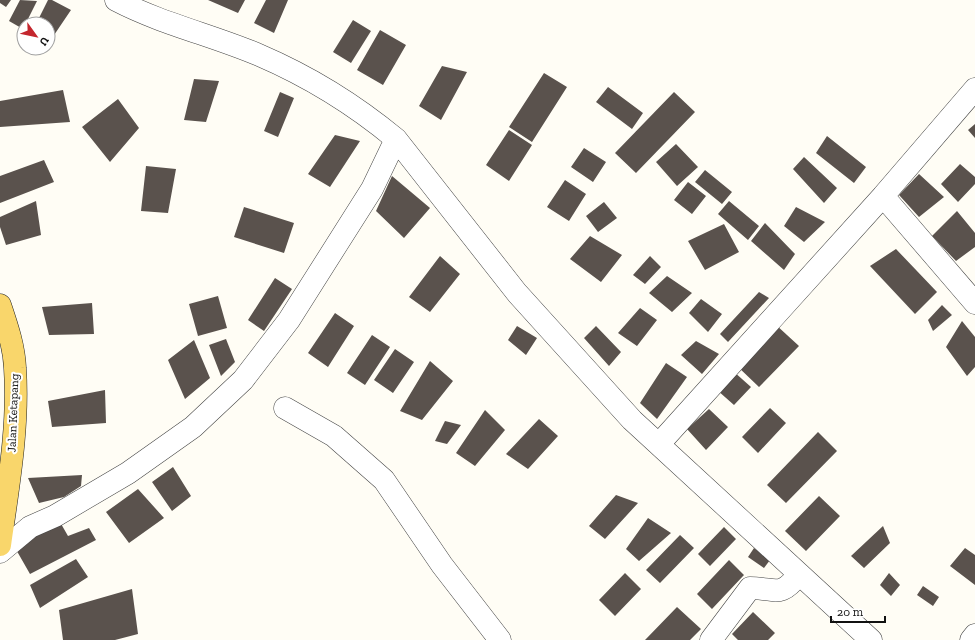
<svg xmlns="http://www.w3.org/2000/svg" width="975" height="640" viewBox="0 0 975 640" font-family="'Zilla Slab',serif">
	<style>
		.building { fill: #5a524d }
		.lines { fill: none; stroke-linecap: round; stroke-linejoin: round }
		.minor-casing { stroke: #444; stroke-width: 23 }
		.major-casing { stroke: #222; stroke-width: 23 }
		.minor { stroke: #fff; stroke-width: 22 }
		.major { stroke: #f9d66b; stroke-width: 22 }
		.labels { text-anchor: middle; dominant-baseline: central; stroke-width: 4; stroke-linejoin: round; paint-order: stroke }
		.street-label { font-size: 12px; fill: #111; stroke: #fff }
	</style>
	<rect width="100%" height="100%" fill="#fffdf5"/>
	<!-- building -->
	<path class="building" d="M0,0h11l-5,7 -6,-4z
		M20,0l17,1 -14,28 -14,-8z
		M48,0h4l19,10 -23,34v-20h-12z
		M208,0h37l-7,13z
		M266,0h22l-14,33 -20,-10z
		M353,20l18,11 -20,32 -18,-11z
		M380,30l26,15 -23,40 -26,-15z
		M442,66l25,6 -26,48 -22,-14z
		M544,73l23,14 -35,55 -23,-15z
		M194,79l25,2 -13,41 -22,-2z
		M608,87l35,26 -11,16 -36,-27z
		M63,90l7,32 -70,5v-26z
		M280,92l14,6 -16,39 -14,-6z
		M674,92l21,20 -59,61 -21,-20z
		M118,99l21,29 -29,34 -28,-35z
		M975,124v14l-7,-8z
		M509,130l23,15 -23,36 -23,-16z
		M335,135l25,6 -30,46 -22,-13z
		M827,136l39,31 -12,16 -38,-30z
		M676,144l22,23 -21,19 -21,-24z
		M584,148l22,14 -13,20 -22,-15z
		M804,157l33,31 -13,15 -31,-34z
		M44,160l10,22 -54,21v-27z
		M960,164l15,13v7l-17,18 -17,-18z
		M146,166l30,3 -8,44 -27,-2z
		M705,170l27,22 -10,12 -27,-22z
		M919,174l25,23 -25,20 -20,-22z
		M392,176l38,32 -26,30 -28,-27z
		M565,180l21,14 -17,27 -22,-14z
		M688,182l18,14 -14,18 -18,-14z
		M36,201l5,34 -35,10 -6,-18v-10z
		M729,201l30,25 -11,14 -30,-26z
		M604,202l13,16 -19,14 -12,-16z
		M244,207l50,16 -10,30 -50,-16z
		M796,207l29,15 -21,20 -20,-16z
		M957,211l18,22v14l-19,14 -24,-25z
		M765,223l30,31 -11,16 -33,-29z
		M724,224l15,28 -34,18 -17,-29z
		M590,236l32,19 -21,27 -31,-23z
		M896,249l41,43 -22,22 -45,-48z
		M440,256l20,18 -30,38 -21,-15z
		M650,256l11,11 -16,17 -12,-9z
		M667,276l25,17 -20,19 -23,-19z
		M275,278l17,11 -28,42 -16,-11z
		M759,292l10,6 -41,44 -8,-8z
		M218,296l9,32 -29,8 -9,-32z
		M701,299l21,15 -14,18 -19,-19z
		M92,303l2,31 -45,1 -7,-28z
		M942,305l10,10 -19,16 -5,-11z
		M640,308l17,12 -20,26 -19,-13z
		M335,313l19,13 -26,41 -20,-14z
		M962,321l13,16v30l-8,9 -21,-29z
		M775,324l24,22 -40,41 -23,-22z
		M517,326l20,12 -11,17 -18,-15z
		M596,326l25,26 -12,14 -25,-28z
		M372,335l18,12 -25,38 -18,-12z
		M226,339l9,23 -14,14 -12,-31z
		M194,340l16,38 -25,21 -17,-39z
		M696,341l23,13 -17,20 -21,-19z
		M395,349l19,13 -21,31 -19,-13z
		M430,361l23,20 -31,39 -22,-9z
		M666,363l21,14 -30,42 -17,-16z
		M733,371l18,16 -17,18 -17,-15z
		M105,390l1,33 -54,4 -4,-26z
		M770,408l16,15 -28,30 -16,-16z
		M709,409l19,18 -22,23 -19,-21z
		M485,410l20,20 -30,36 -19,-13z
		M539,419l19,17 -30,33 -22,-15z
		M445,421l16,4 -14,19 -12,-3z
		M818,432l19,19 -51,52 -19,-18z
		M173,467l18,29 -19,15 -20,-29z
		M82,475l-1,11 -17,11 -25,6 -11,-25z
		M138,489l26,29 -35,25 -23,-31z
		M616,495l22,8 -33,36 -16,-13z
		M819,496l21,20 -34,35 -21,-20z
		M648,518l23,15 -32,28 -13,-12z
		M60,522l8,14 21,-8 7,12 -66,34 -16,-28z
		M883,526l7,17 -26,25 -13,-12z
		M724,527l12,12 -26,27 -12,-12z
		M680,535l14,13 -34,35 -14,-13z
		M754,548l16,12 -6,8 -16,-11z
		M965,548l10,7v30l-25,-19z
		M76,559l12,18 -48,31 -10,-23z
		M729,560l15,15 -32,34 -15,-15z
		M625,573l16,16 -26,27 -16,-16z
		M889,573l11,12 -9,11 -11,-11z
		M923,586l16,11 -6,9 -16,-11z
		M132,589l6,45 -23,6h-52l-4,-30z
		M677,607l24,22 -11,11h-45z
		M753,612l22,21 -7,7h-30l-6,-6z"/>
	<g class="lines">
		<!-- minor casing -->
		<g class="minor-casing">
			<path id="minor" d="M116,0c46,24 96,35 143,55 49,21 96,50 137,84l121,154 115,127 239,220
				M883,196l92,107
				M285,408l49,28 50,44 58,85 58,75
				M659,444l224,-248 92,-107
				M0,552l30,-25 25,-11 73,-43 65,-46 50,-47 46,-60 83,-131 24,-50
				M711,640l39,-52c26,0 30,11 49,-14
				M971,640l4,-5"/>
		</g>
		<!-- major casing -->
		<g class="major-casing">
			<path id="major" d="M0,305c7,21 14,41 15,63 4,59 -7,119 -15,177"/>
		</g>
		<!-- minor -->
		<use href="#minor" class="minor"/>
		<!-- major -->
		<use href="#major" class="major"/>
	</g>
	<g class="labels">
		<!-- street labels -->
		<g class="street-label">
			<text transform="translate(13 413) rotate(-88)">Jalan Ketapang</text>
		</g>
	</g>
	<!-- north arrow -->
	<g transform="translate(36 36) rotate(123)"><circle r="19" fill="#ffffff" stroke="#a0a0a0"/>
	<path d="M0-3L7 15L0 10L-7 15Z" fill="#c4262e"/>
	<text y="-6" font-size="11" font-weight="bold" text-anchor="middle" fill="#111111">U</text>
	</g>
	<!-- scale -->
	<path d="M831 616v6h54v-6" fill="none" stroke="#111111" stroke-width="2"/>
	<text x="837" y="616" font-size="12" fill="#111111" stroke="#ffffff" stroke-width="3" paint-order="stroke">20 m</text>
</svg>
